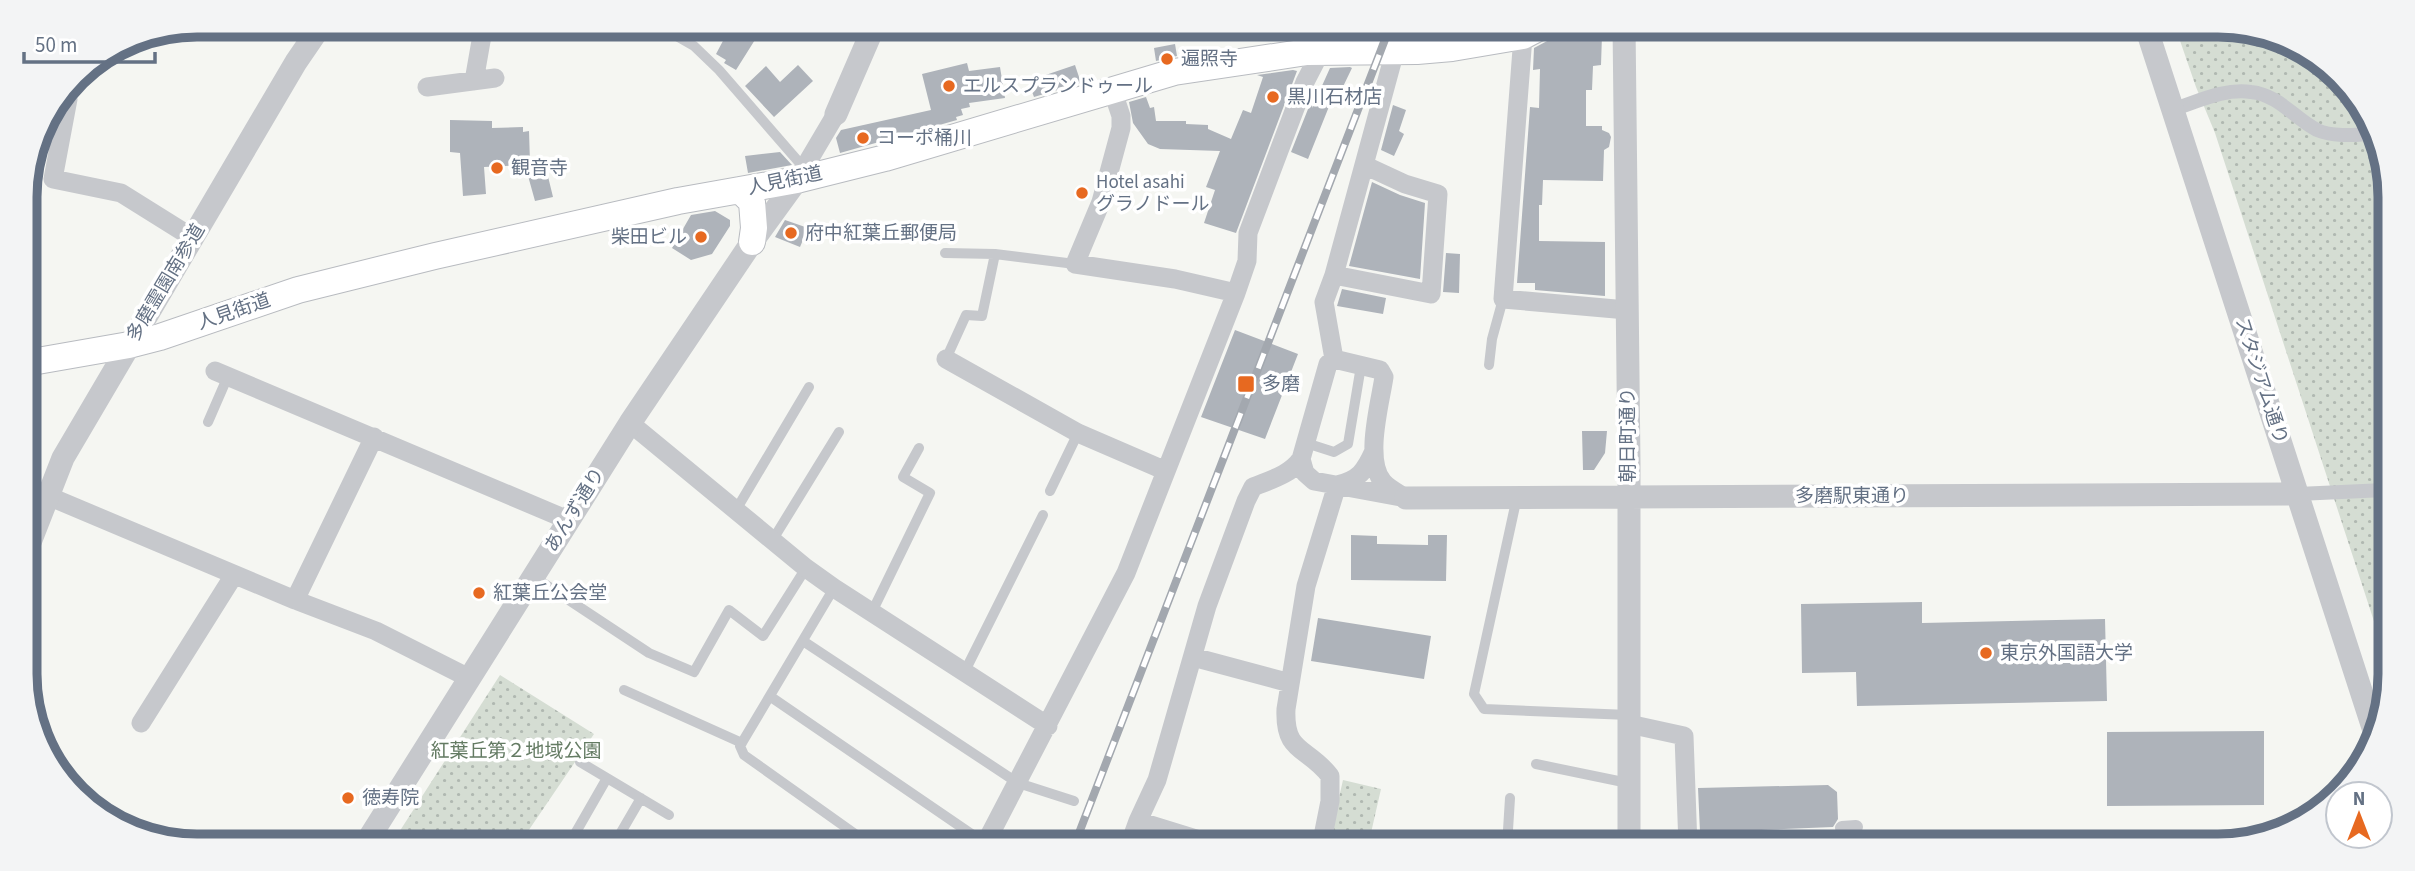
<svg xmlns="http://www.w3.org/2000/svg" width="2415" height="871" viewBox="0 0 2415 871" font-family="'Source Sans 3','Noto Sans JP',sans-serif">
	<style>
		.park { fill: url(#park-dots) }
		.building { fill: #aeb3ba }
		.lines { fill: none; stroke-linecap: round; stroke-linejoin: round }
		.secondary-casing { stroke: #b8bbc0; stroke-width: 28 }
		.service { stroke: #c6c8cc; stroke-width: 10 }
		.pedestrian { stroke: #c6c8cc; stroke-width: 14 }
		.minor { stroke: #c6c8cc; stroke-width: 19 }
		.tertiary { stroke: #c6c8cc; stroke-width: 23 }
		.secondary { stroke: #fff; stroke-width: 26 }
		.rail-casing { stroke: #a3a8af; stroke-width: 8 }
		.rail { stroke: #fff; stroke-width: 5; stroke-dasharray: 16; stroke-linecap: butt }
		.poi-dot { fill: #e76920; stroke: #fff; stroke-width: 2.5 }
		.labels { text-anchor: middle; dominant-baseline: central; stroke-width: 7; stroke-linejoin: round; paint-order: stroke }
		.poi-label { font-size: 19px; fill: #647184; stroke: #fff; text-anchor: start }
		.street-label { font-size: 19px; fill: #647184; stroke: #fff }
		.park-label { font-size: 19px; fill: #647b63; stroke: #fff }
		.rim { fill: none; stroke: #647184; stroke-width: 9 }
	</style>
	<defs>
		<pattern id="park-dots" width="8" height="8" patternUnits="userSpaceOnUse" patternTransform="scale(1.75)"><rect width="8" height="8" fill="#d5ddd3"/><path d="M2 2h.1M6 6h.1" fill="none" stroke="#b0b8b1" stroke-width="1.8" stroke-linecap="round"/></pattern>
	</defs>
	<rect width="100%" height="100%" fill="#f5f6f2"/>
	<!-- park -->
	<path class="park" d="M2177,32l97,1 74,50 41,90 -6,476 -168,-516 -19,-46z
		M500,675l94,59 -76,112h-112l-12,-6z
		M1343,780l38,9 -13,57h-40z"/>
	<!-- building -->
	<path class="building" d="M732,24h33l-29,46 -12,-7 2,-3 -10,-6z
		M1234,24h111l-3,12 -107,5z
		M1594,31l8,4 -1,30 -8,1 -1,24h-6v36h16v4l7,3 2,4 -2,10 -5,3 -1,31 -60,-1 -1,25h-3v36l66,1v54l-70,-6v-7h-18l13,-176 9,1 1,-39 -7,1 1,-22 15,-8z
		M1175,44l2,12 -21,5 -2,-13z
		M967,63l2,8 31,-4 5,31 -36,5 1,4 -9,2 2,6 -7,2 1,3 -117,33 -4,-15 5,-8 90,-20 -9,-36z
		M798,65l15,16 -39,36 -29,-31 21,-20 14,16z
		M1075,65l6,18 -47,14 -6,-16z
		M1350,67l2,1 -14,29 -4,-3 -26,65 -17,-7 21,-53v9l18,-40z
		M1293,70l4,1 -61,162 -32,-10 11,-33 -9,-3 14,-36 -60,-2 -12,-5 -15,-21 -4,-21 17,-5 4,11 4,-1 2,14h30v3l22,1v4l23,10 12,-29 8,3 12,-36 -6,-2z
		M1393,105l13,5 -7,21 5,3 -10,22 -13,-6z
		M450,120l42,1v7l31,-1v5l6,-1 1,32 14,-3 9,37 -18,4 -10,-36 -41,2 2,27 -23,2 -3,-43 -10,-1z
		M780,152l12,13 -44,8 -3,-17z
		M1372,182l28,13 25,8 -5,76 -71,-13z
		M715,211l15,9v6l-18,28 -21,6 -19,-12 19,-33z
		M785,220l23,8 -8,19 -25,-10z
		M1446,253l14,1 -1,39 -16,-1z
		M1342,289l44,9 -3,16 -46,-8z
		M1235,330l63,24 -33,85 -64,-22z
		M1582,431h25l-2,22 -11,17h-11z
		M1351,535l26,1v8l51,1v-10h19l-1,46 -95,-1z
		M1922,602v21l183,-4 2,82 -250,5 -1,-34 -54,1 -1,-69z
		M1318,618l113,18 -7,43 -113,-18z
		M2264,731v74l-157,1v-74z
		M1828,785l9,7 1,27 -5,8 -72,3v16h-47l-1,-14h-13l-2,-44z"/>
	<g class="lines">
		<!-- secondary casing -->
		<g class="secondary-casing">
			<path id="secondary" d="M740,190l12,12 2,26 -2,14
				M26,363l103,-18 31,-8 138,-47 137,-34 243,-55 119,-21 88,-22 289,-86 133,-20 110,-1 35,-3 71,-12 23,-12"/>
		</g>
		<!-- service -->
		<path class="service" d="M645,24l28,10 21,12 25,24 85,98
			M945,253l50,1
			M946,359l20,-44 16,1 13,-62 80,10
			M1489,365l3,-26 11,-40
			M208,422l20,-46
			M1306,443l28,9 14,-8 13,-78
			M1050,491l28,-58
			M1517,497l-43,197 10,15 145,6
			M736,510l73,-123
			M772,541l67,-109
			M534,577l115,76 45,19 35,-62 34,26 43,-68
			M834,588l-94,158 4,9 128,91
			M872,612l58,-119 -27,-16 16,-29
			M803,641l215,142 56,18
			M965,671l78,-156
			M624,690l118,53
			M771,697l215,147
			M580,762l89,53
			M1536,764l92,19
			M568,846l39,-68
			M613,846l28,-48
			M1507,846l3,-48"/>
		<!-- pedestrian -->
		<path class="pedestrian" d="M2171,110c26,-8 53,-22 80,-18 28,3 43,26 66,38 15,7 38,5 54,4
			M2298,494l87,-4
			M1842,828l14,-1"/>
		<!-- minor -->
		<path class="minor" d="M1523,36l-20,263 124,11
			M1365,52l10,-28
			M474,81l10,-57
			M427,87l68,-9
			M1113,92l8,24v12l-20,74 -26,62 100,15 61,14
			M68,99l-15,80 68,14 72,45
			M797,180l39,-66
			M1334,275l97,19 7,-100 -33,-10 -41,-19
			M946,359l132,74 88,38
			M1334,359l46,11 4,7c-4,27 -20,83 -1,105 6,7 15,11 23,16l-92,-17 -9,-8 -4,-14 27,-95z
			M1334,359l-10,-57 10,-27 61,-224 10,-27
			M215,371l353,149
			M630,423l176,145 28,20 214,138
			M48,496l247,104 81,31 93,47
			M295,600l79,-163
			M1193,657l97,26
			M141,723l93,-148
			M1629,724l55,12 4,110
			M1138,821l81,25
			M984,846l142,-273 110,-280 11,-32 1,-28 57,-151 16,-31
			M1129,846l9,-25 19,-41 50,-174 39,-105 7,-14c17,-7 37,-12 48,-28
			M1321,846l9,-45v-25c-23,-30 -46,-22 -44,-67l20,-123 31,-101c22,-5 28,-14 37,-34"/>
		<!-- tertiary -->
		<path class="tertiary" d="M1624,24l5,440v382
			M2145,24l231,713
			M836,114l39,-90
			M1406,498l892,-4
			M27,550l36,-92 233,-396 26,-38
			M364,846l266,-423 122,-181 45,-62"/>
		<!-- secondary -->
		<use href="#secondary" class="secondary"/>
		<!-- rail casing -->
		<g class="rail-casing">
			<path id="rail" d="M1074,846l317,-822"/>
		</g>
		<!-- rail -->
		<use href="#rail" class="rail"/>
	</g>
	<!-- markers -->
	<g class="poi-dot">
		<circle cx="1167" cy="59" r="7"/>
		<circle cx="949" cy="86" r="7"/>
		<circle cx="1273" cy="97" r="7"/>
		<circle cx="863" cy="138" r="7"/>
		<circle cx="497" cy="168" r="7"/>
		<circle cx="1082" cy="193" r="7"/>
		<circle cx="791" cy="233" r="7"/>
		<circle cx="701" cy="237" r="7"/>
		<rect x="1237" y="375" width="18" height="18" rx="3.5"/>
		<circle cx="479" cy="593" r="7"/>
		<circle cx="1986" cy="653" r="7"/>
		<circle cx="348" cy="798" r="7"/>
	</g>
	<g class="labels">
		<!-- poi labels -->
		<g class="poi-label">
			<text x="1181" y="59">遍照寺</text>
			<text x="963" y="86">エルスプランドゥール</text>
			<text x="1287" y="97">黒川石材店</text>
			<text x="877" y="138">コーポ桶川</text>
			<text x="511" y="168">観音寺</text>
			<text x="1096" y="182">Hotel asahi<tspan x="1096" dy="22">グラノドール</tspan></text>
			<text x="805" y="233">府中紅葉丘郵便局</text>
			<text x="687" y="237" text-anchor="end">柴田ビル</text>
			<text x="1262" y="384">多磨</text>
			<text x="493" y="593">紅葉丘公会堂</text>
			<text x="2000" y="653">東京外国語大学</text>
			<text x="362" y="798">徳寿院</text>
		</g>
		<!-- street labels -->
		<g class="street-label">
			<text transform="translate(785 181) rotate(-12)">人見街道</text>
			<text transform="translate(166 283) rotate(-59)">多磨霊園南参道</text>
			<text transform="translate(234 312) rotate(-19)">人見街道</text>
			<text transform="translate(2261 381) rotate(72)">スタジアム通り</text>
			<text transform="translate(1628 435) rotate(-90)">朝日町通り</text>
			<text x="1852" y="496">多磨駅東通り</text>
			<text transform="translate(575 510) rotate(-58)">あんず通り</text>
		</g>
		<!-- park labels -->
		<g class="park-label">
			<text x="516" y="751">紅葉丘第２地域公園</text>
		</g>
	</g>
	<!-- crop -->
	<path d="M0 0H2415V871H0ZM197 37H2218A160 160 0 0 1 2378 197V674A160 160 0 0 1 2218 834H197A160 160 0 0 1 37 674V197A160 160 0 0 1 197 37Z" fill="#f3f4f5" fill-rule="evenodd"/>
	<path class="rim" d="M197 37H2218A160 160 0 0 1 2378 197V674A160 160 0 0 1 2218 834H197A160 160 0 0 1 37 674V197A160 160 0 0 1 197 37Z"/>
	<!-- north arrow -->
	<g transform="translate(2359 815)"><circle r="33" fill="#ffffff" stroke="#c1c6ce" stroke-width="2"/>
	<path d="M0-5L12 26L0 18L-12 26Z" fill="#e76920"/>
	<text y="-10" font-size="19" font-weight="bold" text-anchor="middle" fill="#647184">N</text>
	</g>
	<!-- scale -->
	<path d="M24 52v10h131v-10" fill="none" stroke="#647184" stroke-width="3.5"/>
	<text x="35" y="52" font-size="21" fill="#647184" stroke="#ffffff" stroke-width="5" paint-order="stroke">50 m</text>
</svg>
